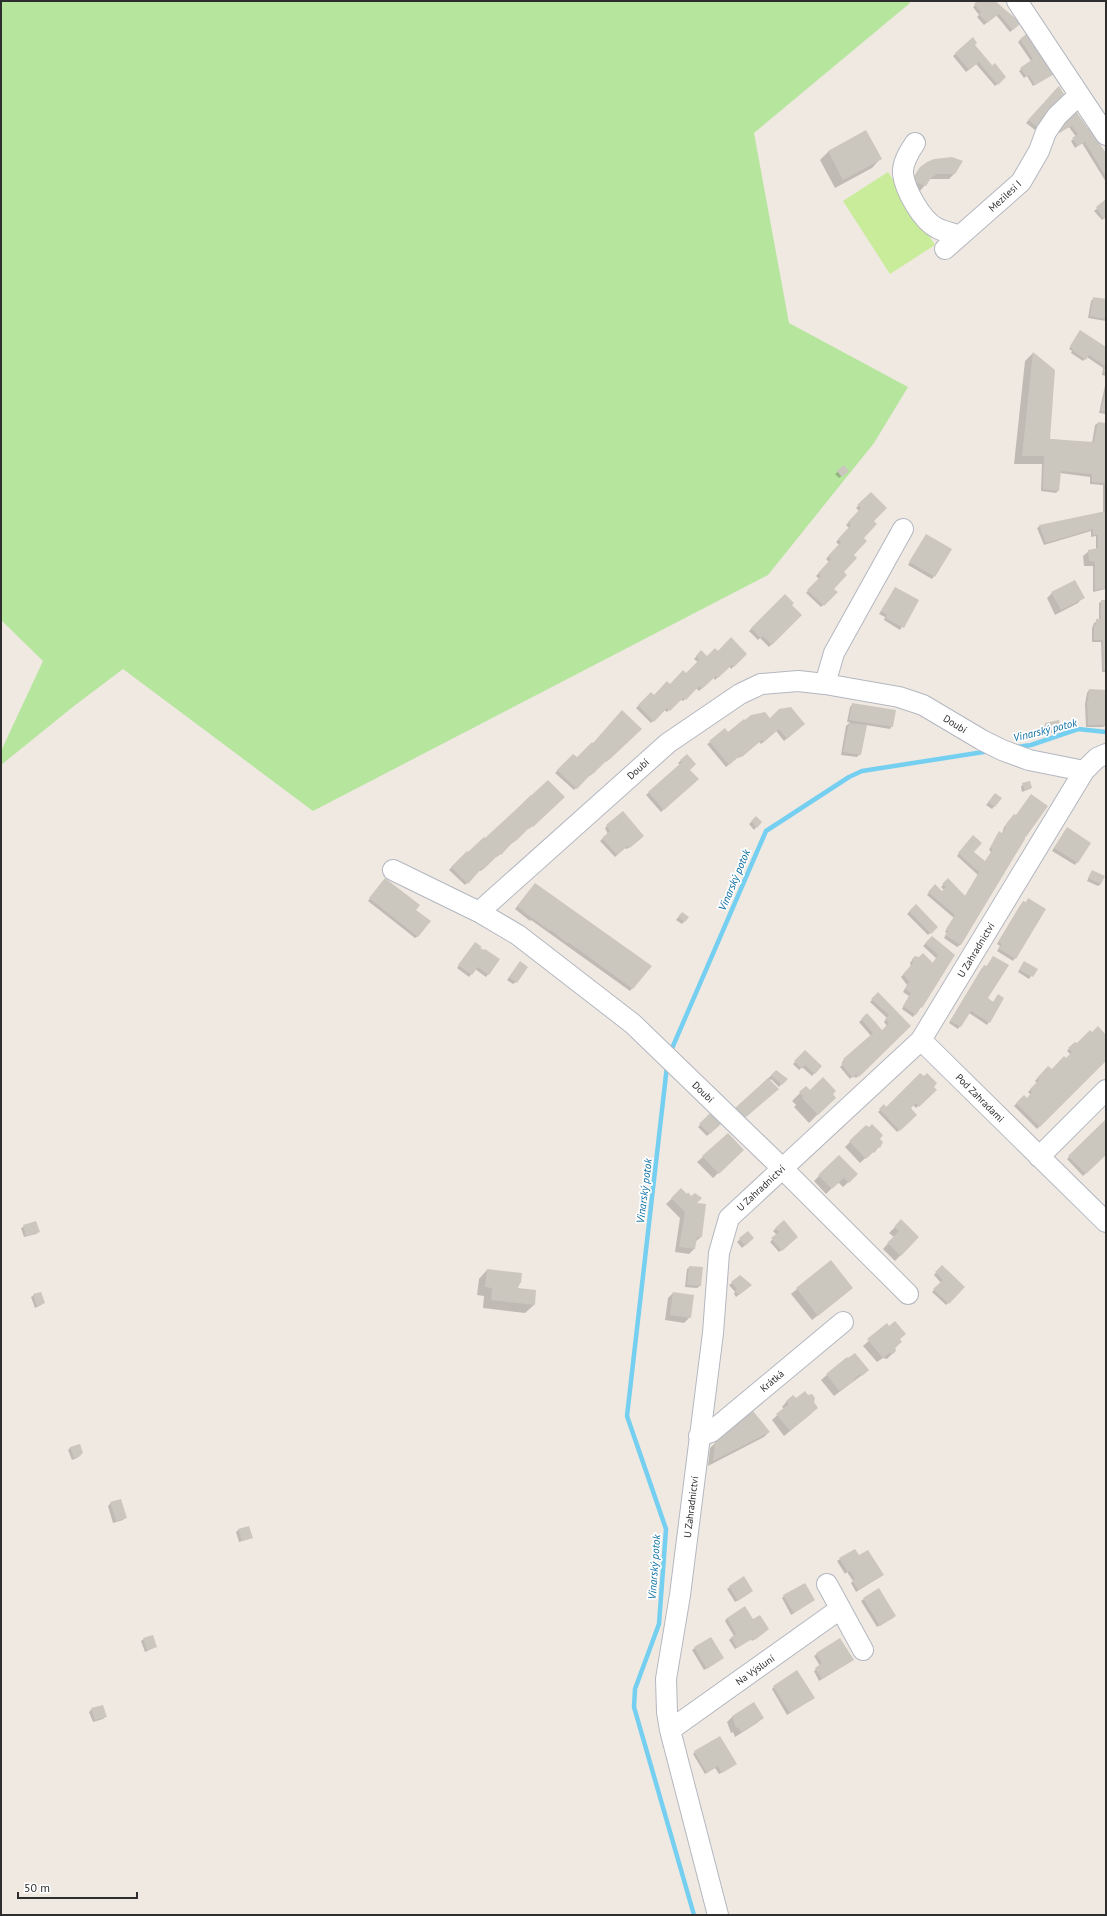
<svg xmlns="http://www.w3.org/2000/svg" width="1107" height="1916" viewBox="0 0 1107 1916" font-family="'PT Sans',sans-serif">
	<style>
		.green { fill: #b6e59e }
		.pitch { fill: #c9ec9a }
		.shadow { fill: #0003 }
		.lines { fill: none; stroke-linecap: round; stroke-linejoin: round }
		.stream { stroke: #75cff0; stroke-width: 4.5 }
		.building { fill: #cbc7bf }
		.minor-casing { stroke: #b4b7c1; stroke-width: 22 }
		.minor { stroke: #fff; stroke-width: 20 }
		.labels { text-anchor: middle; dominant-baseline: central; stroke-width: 3.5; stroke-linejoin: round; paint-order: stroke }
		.street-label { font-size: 10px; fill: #2e2e2e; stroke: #fff }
		.water-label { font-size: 11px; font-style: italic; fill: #0d6fa3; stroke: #fff }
	</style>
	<rect width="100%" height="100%" fill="#efe9e1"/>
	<!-- green -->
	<path class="green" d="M1,1h907l2,2 -156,130 35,190 119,64 -34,56 -106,132 -455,236 -190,-142 -49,37 -73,59v-14l42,-90 -42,-41z"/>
	<!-- pitch -->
	<path class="pitch" d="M888,172l47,73 -45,29 -47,-73z"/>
	<!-- shadow -->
	<path class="shadow" d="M979,1h14l24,25 -7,6 -14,-17 -12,10 -7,-8 2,-2 -6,-8z
		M973,39v6l19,22 13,10 -10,9 -19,-22 -10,8 -13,-16z
		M1021,39l31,36 -19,11 -6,-10 -3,2 -5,-7 12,-10 -13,-19z
		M1058,87l-20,40 -3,3 -9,-7z
		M1075,112l31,43v27l-24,-39 -7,5 -4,-7 5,-4 -7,-10 -10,6 -4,-5z
		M865,132l15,27 -8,9 -37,20 -15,-28 8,-8z
		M921,168l33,6 -5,5h-19l-10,12 -13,-4z
		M1106,201v16l-4,3 -8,-9z
		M1094,298l12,2v21l-18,-3 3,-17z
		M1080,331l26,17v28l-4,-1 1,-7 -16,-11 -4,4 -12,-8 1,-2 -3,-2z
		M1033,353l16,86 43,4 3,-18 3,-2 8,1v165l-13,3v-26h-9l-1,-10 6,-5 7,-1v-14l-5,1v-6l-47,14 -7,-17 3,-2 63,-13v-28l-13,-1v-7l-30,-4 -2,18 -2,2 -15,-2 1,-27h-28l11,-103z
		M1106,381v33l-7,-1z
		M844,467l4,4 -9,7 -4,-4z
		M871,493l2,28 -40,68 3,3 -15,15 -15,-14 13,-14 -3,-3 13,-14 -3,-3 13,-14 -3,-3 13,-14 -3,-3 13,-14 -3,-3z
		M926,535l8,41 -2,3 -24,-14z
		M895,588l23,13 -18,29 -16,-10 1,-3 -6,-3z
		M1052,593l31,4 -5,6 -23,12 -8,-17z
		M785,595l6,11 9,9 -31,32 -9,-9 -2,2 -9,-9z
		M1102,601h4v71h-4l-1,-30h-9v-14l2,-5 5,-3v-17z
		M701,651l6,7 11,-6 28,2 -15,15 -2,-3 -14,14 -2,-3 -14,14 -3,-3 -13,13 -3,-2 -13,13 -3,-2 -13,13 -15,-15 15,-15 3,3 32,-22 12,-12 -4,-3z
		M1089,690l17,1v34l-3,2h-17l-1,-23 2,-11z
		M853,704l39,22 -2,3 -24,-4 -6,29 -3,3 -16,-2 5,-29 4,-4h-3l3,-15z
		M769,719l32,7 -17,15 -8,-10 -15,13 -2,-2 -20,16 -1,-1 -12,10 -19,-23 21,-11z
		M1046,724l14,5 -3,3 -12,2 -1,-8z
		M641,729l-35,33 -1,-1 -15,15 -1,-1 -15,15 -19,-17 18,-18 4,4z
		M687,755l2,15 9,9 -37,33 -15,-17 34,-30 -2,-2z
		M1023,784l8,4 -9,4 -1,-5z
		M531,795l1,2h31l-34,32 -1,-2 -15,16 -1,-1 -15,15 -1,-1 -15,15 -2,-1 -14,15 -16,-15 18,-18 1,2 33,-29z
		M993,797l8,1 -9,11 -6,-4z
		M1047,806l-23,32 -64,107 -3,2 -13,-9 3,-5 -2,-1 9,-14 -27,-23 8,-9 7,6 2,-2 -3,-3 7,-7 17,16 13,-21 -21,-19 14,-18 2,14 12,10 6,-10 -2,-2 8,-15 2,-2 3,1 2,-7 10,-12 1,1z
		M756,818l4,4 -6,8 -5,-6z
		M607,826l36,10 -16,13 -2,-1 -10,9 -15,-16 8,-7 -3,-6z
		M1065,831l25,12 -15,22 -23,-14z
		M1092,871l9,13 -3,2 -11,-5z
		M383,881l32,29 3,26 -3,2 -47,-37z
		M533,887l117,79 -20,25 -99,-71 -1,1 -15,-12z
		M1021,904l-6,54 -2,3 -16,-10 3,-5 -3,-2z
		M916,905l20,22 -8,8 -21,-21z
		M680,915l8,2 -6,7 -6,-4z
		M932,937l21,18 -32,52 -8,10 -11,-8 7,-13 -6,-4 4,-7 -6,-8 10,-10 -1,-4 3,-4 7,-1 12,6 4,-6 -13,-12z
		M473,946l26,14 -13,17 -11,-8 -6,8 -12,-9z
		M993,957l-6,42 6,3 10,-4 -16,27 -18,-12 -11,16 -9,-6 33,-55 4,-1z
		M1024,962l12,7 -7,10 -11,-7z
		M518,965l-2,17 -3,2 -6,-4z
		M878,994l32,32 -54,52 -3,-2 -3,3 -10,-12 3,-3 -1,-2 29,-26 -12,-14 8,-7 15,16 5,-5 -3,-4 3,-4 -17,-16z
		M1092,1034l14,2v24l-69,69 -23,-23 10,-10 3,3 4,-4 -3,-3 9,-9 -2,-2 13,-14 4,4 19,-16 -4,-4 2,-2z
		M805,1052l16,14 -9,10 -10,-9 -3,3 -6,-6z
		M776,1071l10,8 -7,8 -8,-8 -2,2 6,10 -33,28 -9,-8z
		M806,1087l4,4 21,4 3,3 -25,25 -15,-16 2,-2 -4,-4z
		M932,1087l1,5 -17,16 -3,-3 -3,3 6,7 -19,17 -19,-20 6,-6 2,2z
		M710,1115l9,9 -12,12 -9,-9z
		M1106,1120v37l-2,-2 -21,21 -16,-17z
		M866,1126l16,17 -8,10 -1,-2 -13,12 -15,-16z
		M728,1135l14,15 -29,28 -16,-16z
		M839,1156l18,18 -14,13 -5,-5 -12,12 -12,-13z
		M681,1190l14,14 6,33 -6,5 -1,7 -5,5 -14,-2 5,-34 -14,-14z
		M784,1221l13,16 -18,15 -9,-10 7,-7 -4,-4z
		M901,1221l17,16 -23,24 -12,-12 11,-12 -5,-4z
		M36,1222l3,10 -3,2 -12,3 -3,-9z
		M748,1232l3,8 -9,8 -5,-6z
		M831,1261l15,32 -34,27 -21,-26z
		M942,1266l22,21 -18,18 -14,-13 9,-9 -7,-8z
		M690,1267l12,1 -2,18 -3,2 -12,-1 2,-18z
		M487,1270l33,13 -3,6 17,16 -9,8 -42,-5 1,-12 -7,-1 2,-16z
		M732,1283l16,5 -12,9 -2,-3 1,-2 -6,-7z
		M673,1293l17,24 -6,6 -19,-3 3,-22z
		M34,1295l10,8 -3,2 -6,3 -4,-11z
		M887,1325l14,17 -6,6v3l-8,8 -4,-1 -6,4 -14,-16z
		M847,1358l15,17 -28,21 -13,-16z
		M787,1401l25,12 -28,23 -12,-16 12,-11 -2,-2z
		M769,1432l-5,5 -56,29 2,-18 6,-6z
		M71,1447l11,6 -5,5 -5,2 -4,-10z
		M111,1503l15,14 -3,3 -10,3 -5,-17z
		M239,1529l13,9 -13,4 -3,-10z
		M855,1550l4,7 21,20 -24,15 -5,-9 2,-2 -6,-9 -2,2 -8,-13z
		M744,1577l6,16 -15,9 -8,-13z
		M784,1596l30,4 -23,15 -9,-17z
		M864,1599l29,19 -16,9 -16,-26z
		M727,1618l26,2 12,11 -13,10 -1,-2 -16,10 -6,-9 5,-4 -9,-15z
		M144,1639l12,8 -11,5 -4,-11z
		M695,1648l28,10 -19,12 -12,-20z
		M817,1654l33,8 -31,19 -5,-10 6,-5 -6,-10z
		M774,1687l39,11 -26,17 -15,-26z
		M754,1703l9,15 -6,5 -22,14 -2,-5 -2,1 -4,-11 5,-5z
		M92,1709l13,8 -2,2 -10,3 -4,-10z
		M695,1752l38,14 -14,8 -4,-6 -10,6 -12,-20z"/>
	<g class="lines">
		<!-- stream -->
		<path class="stream" d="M1017,747l14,-2 47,-16 28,3
			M670,1053l96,-222 83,-54 13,-6 128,-20
			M667,1066l-40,350 39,113 -7,95 -24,65 -1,18 60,208"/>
	</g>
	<!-- building -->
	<path class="building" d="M977,1h18l26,22 -8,7 -14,-16 -12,9 -8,-9 2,-2 -7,-8z
		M1030,31l26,42 -21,12 -6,-10 -3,1 -6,-8 13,-9 -13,-20z
		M973,37l4,6 -2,2 17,20 -6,6 -7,-9 -10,8 -14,-17z
		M995,63l11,14 -8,8 -12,-14z
		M1059,86l5,8 -25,34 -11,-8z
		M1075,110l13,18 6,-5v12l12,18v24l-21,-35 -7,4 -6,-8 6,-4 -6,-8 -11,5 -4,-7z
		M866,130l16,29 -39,21 -15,-29z
		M952,157l11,4 -8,13h-18l-6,4 -5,8 -15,-5 9,-14 7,-5 7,-3z
		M1106,199v18l-2,2 -8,-12z
		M1093,297l13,2v20l-16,-3z
		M1080,330l26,17v26h-3l2,-7 -16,-11 -3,5 -14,-10 1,-1 -3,-3z
		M1033,352l22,18 -5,69 44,3 4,-20 8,1v60l-14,-1v-8l-31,-3 -2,20 -16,-2 1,-33h-22z
		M1106,390v22l-5,-2z
		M844,465l5,6 -7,6 -5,-6z
		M871,492l16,16 -13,13 3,3 -13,14 3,3 -13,14 3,3 -13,14 3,3 -13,14 4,3 -14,14 -17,-16 14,-14 -3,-3 13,-14 -3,-3 13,-14 -3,-3 13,-14 -3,-3 13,-14 -4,-3z
		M1106,511v77l-11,2v-28l-6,-1 -1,-11 10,-2v-13h-5v-6l-47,14 -7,-18z
		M926,534l26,15 -17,28 -26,-15z
		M1075,580l10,18 -24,12 -10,-18z
		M895,587l24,13 -15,28 -19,-10 2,-3 -6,-4z
		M785,594l9,9 -2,2 10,10 -30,30 -9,-9 -2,2 -10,-10z
		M1101,600h5v70h-2l-1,-30h-9v-15h2v-6h5z
		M731,637l16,17 -13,13 -2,-2 -14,13 -2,-2 -14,13 -3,-3 -13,14 -3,-2 -13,13 -3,-3 -13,14 -16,-17 13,-13 3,3 13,-14 3,3 13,-14 3,3 13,-13 -3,-4 5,-6 6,6 8,-8 3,3z
		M1089,689l17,1v35h-18l-1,-24h1z
		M852,703l44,7 -3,17 -44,-7z
		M791,707l14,17 -18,15 -8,-10 -15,13 -2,-2 -20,17 -1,-2 -12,10 -20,-24 16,-13 3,4 16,-13 1,1 6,-5 14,-3 5,6 9,-9z
		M622,710l20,19 -33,31 -1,-1 -15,15 -1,-1 -15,16 -20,-19 16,-16 4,3 15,-15 1,1z
		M1059,720l2,10 -14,2 -2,-9z
		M849,723l18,2 -6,30 -18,-3z
		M687,754l9,10 -6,6 9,9 -35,31 -16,-18 34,-30 -2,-2z
		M548,780l17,17 -32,30 -2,-1 -15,15 -1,-1 -14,15 -2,-1 -15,15 -2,-1 -14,16 -17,-17 16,-16 1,1 16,-15 1,1z
		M1030,781l2,7 -7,3 -3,-8z
		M995,793l7,5 -7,9 -7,-5z
		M1031,794l17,12 -22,31 -1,-1v3l-64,106 -16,-10 3,-4 -2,-2 9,-14 -27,-23 7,-8 7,7 4,-4 -4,-3 6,-6 17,18 14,-24 -21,-19 15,-18 9,8 -8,9 11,9 8,-12 -3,-1 9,-17 4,3 3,-10 8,-10 2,1z
		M623,811l21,25 -14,12 -2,-2 -11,9 -15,-17 8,-7 -4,-6z
		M756,816l6,6 -5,6 -6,-7z
		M1067,827l24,16 -13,20 -24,-15z
		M1092,870l13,6 -4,8 -13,-6z
		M385,878l35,27 -4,5 15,11 -13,16 -49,-39z
		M535,883l117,83 -19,23 -65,-47 -1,1 -16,-13 -1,1 -16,-12h-1l-16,-13z
		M1028,898l18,11 -30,50 -17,-10 3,-5 -4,-2 25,-41 3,1z
		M916,904l22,23 -7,7 -22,-23z
		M682,912l7,5 -4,5 -7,-5z
		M932,936l23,19 -33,53 -1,-1 -5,8 -13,-9 8,-13 -6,-4 4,-7 -6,-8 10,-11 -1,-4 3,-3 4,1 4,-4 10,10 5,-8 -13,-12z
		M475,942l7,5 -2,1 4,2 1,-1 15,10 -11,16 -11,-8 -6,8 -14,-10z
		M993,956l16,9 -21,33 5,4 5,-8 6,4 -14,25 -19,-12 -10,16 -11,-6 34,-56 3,1z
		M520,961l8,6 -11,16 -8,-6z
		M1024,961l14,8 -5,8 -14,-7z
		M878,992l33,34 -52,51 -3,-3 -3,4 -12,-14 4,-3 -2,-2 30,-26 -12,-14 6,-6 15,17 7,-7 -4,-4 4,-4 -18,-16z
		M1098,1026l8,9v26l-66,66 -24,-24 8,-8 3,3 5,-6 -2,-3 9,-9 -2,-2 11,-12 4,3 12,-13 2,2 6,-6 -4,-4 7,-6 2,1 13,-13 2,2z
		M805,1050l17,16 -7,8 -10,-9 -3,4 -8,-8z
		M776,1070l12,9 -6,6 -11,-10z
		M920,1073l4,3 3,-3 10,10 -3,4 3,3 -18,17 -3,-4 -5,5 6,7 -17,16 -21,-22 5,-5 2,3z
		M823,1077l13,14 -3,3 3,4 -18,17 -16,-17 1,-2 -4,-4 7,-6 4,4z
		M768,1078l11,11 -34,29 -10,-10z
		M710,1113l11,11 -11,10 -11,-10z
		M1106,1119v36l-20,19 -18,-18z
		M872,1124l11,11 -3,4 3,3 -3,6 -1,-1 -13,12 -17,-18 17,-16 3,2z
		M728,1133l16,17 -25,24 -17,-18z
		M839,1155l19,19 -9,9 -5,-5 -12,11 -14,-14z
		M681,1188l6,6 1,-2 3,4 4,-3 7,5 -5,5 9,1 -4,33h-5l-2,12 -16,-2 6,-35 -14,-14z
		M901,1219l18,18 -18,19 -14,-13 12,-12 -5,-4z
		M784,1220l14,17 -16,14 -11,-13 8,-6 -4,-4z
		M36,1221l4,11 -14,4 -3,-11z
		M748,1231l6,7 -9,8 -6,-8z
		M831,1260l22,28 -35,28 -22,-28z
		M942,1265l23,22 -16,17 -16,-15 10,-9 -8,-8z
		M689,1266l14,1 -2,19 -14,-1z
		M487,1269l35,4 -1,10h-2l-1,5 18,2 -1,15 -44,-5 1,-12 -7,-1z
		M740,1275l12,10 -13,10 -4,-4 2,-2 -6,-7z
		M41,1292l4,11 -8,3 -4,-12z
		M673,1292l21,3 -3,23 -21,-3z
		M895,1321l11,13 -6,5 2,3 -7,5 1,4 -3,3 -4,-1 -6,5 -16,-19 20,-16 2,3z
		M855,1353l14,17 -7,6 -2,-2 -6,5 2,1 -17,11 -13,-17 21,-17 1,1z
		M805,1391l3,4 4,-1 3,4 -1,4 4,6 -28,23 -14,-17 13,-10 -3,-3 7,-6 3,3z
		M753,1411l17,21 -57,29 2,-19z
		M80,1444l3,9 -3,1 1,2 -7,2 -4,-11z
		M121,1499l6,19 -11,3 -6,-19z
		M249,1526l4,12 -11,3 -4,-12z
		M855,1549l4,6 9,-5 16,25 -26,15 -6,-10 3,-1 -5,-8 -2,1 -9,-14z
		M744,1576l9,15 -15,10 -9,-15z
		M805,1583l10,17 -21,13 -11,-18z
		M879,1588l17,28 -16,10 -17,-28z
		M745,1606l8,13 7,-4 9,14 -14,11 -1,-2 -17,10 -6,-11 5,-3 -9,-16z
		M153,1635l4,12 -10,3 -4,-12z
		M711,1637l13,21 -17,11 -13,-22z
		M840,1638l14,22 -32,19 -7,-11 7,-5 -6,-10z
		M797,1670l18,28 -25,15 -17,-27z
		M754,1702l10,16 -23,14 -3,-5 -2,1 -4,-12z
		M103,1705l4,12 -12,3 -4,-12z
		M720,1736l17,28 -15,9 -4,-7 -11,7 -13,-22z"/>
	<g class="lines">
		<!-- minor casing -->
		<g class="minor-casing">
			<path id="minor" d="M1017,1l89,134
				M915,143c-6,9 -13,20 -12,31 2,16 19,47 34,54 7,4 16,5 23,8
				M945,249l76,-67 18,-31 7,-19 11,-16 22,-21
				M825,684l9,-31 69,-124
				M393,870l86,42 39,23 115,89 149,144 126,126
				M479,912l189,-169 72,-49 21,-10 37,-3 27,3 74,13 24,8 59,35 20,10 27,10 55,11
				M921,1040l185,182
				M1039,1157l67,-67
				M699,1436l12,-4 132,-110
				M827,1584l36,66
				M670,1730l170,-121
				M718,1915l-48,-185 -3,-18 -1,-33 14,-84 33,-262 6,-80 10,-35 192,-178 163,-269 13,-13 9,-4"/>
		</g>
		<!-- minor -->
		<use href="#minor" class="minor"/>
	</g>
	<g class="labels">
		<!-- street labels -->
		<g class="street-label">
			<text transform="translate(1005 196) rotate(-43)">Mezilesí I</text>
			<text transform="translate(955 724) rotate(32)">Doubí</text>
			<text transform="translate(638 769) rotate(-42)">Doubí</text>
			<text transform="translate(976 950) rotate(-59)">U Zahradnictví</text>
			<text transform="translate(703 1092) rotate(44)">Doubí</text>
			<text transform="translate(980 1098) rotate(45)">Pod Zahradami</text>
			<text transform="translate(761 1188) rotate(-43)">U Zahradnictví</text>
			<text transform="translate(772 1381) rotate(-40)">Krátká</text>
			<text transform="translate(691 1507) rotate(-83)">U Zahradnictví</text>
			<text transform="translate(755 1670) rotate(-35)">Na Výsluní</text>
		</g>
		<!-- water labels -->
		<g class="water-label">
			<text transform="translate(1045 730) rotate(-14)">Vinarský potok</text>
			<text transform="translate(734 880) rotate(-67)">Vinarský potok</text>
			<text transform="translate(644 1191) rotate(-83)">Vinarský potok</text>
			<text transform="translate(654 1567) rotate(-86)">Vinarský potok</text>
		</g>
	</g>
	<!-- border -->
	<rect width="1107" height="1916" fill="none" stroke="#2e2e2e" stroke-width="4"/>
	<!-- scale -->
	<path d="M18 1892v6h119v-6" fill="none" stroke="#2e2e2e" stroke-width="2"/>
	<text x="24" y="1892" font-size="12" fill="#2e2e2e" stroke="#ffffff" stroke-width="3" paint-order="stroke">50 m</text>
</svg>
